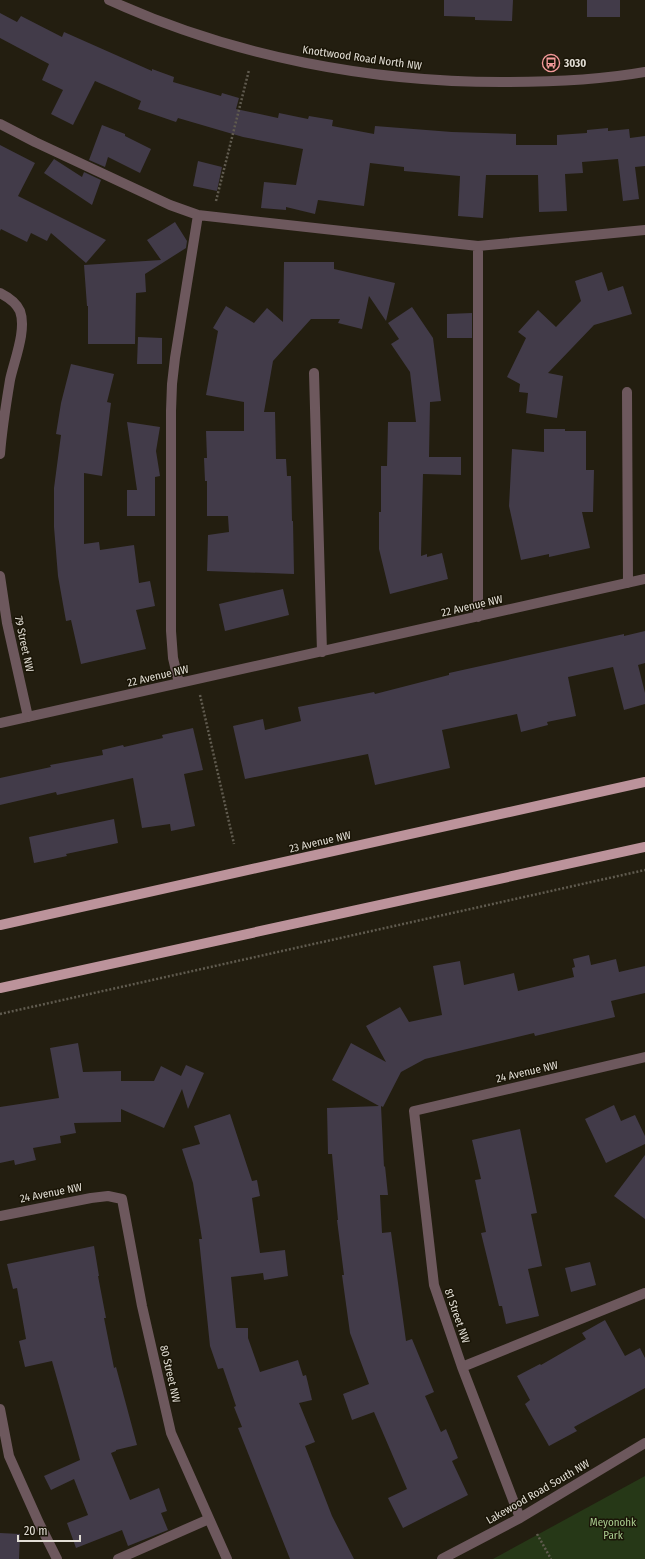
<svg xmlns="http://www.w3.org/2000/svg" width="645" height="1559" viewBox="0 0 645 1559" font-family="'Fira Sans Condensed',sans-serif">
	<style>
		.green { fill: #263817 }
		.building { fill: #423b49 }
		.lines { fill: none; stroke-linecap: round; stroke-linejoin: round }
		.path { stroke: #605b4f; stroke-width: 2.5; stroke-dasharray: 2 2; stroke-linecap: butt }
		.minor { stroke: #6d585d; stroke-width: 10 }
		.major { stroke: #bc939b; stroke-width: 10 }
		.labels { text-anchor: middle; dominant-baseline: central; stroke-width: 3; stroke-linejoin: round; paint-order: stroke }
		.street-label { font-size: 11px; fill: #e2ded5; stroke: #1a1507 }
		.poi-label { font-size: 11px; font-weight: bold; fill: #e2ded5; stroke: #1a1507; text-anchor: start }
		.park-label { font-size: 11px; fill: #aacd90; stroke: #1a1507 }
	</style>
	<rect width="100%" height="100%" fill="#231e10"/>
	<!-- green -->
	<path class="green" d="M645,1476v83h-152z"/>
	<!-- building -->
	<path class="building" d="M444,0h69l-1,21 -37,-1v-3l-31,-1z
		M587,0h33v17h-33z
		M0,13l17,9 4,-6 41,21 2,-5 88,39v-2l22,8 -1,5 48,14 1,-3 17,5 -3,11 42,9 1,-5 29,6 1,-3 24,4 -1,6 42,8 1,-8 77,6 64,2v11h41v-10l30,-2v-3l21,-2v3l21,-2 1,9 15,-2v30l-10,1 4,32 -16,2 -5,-42 -36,3 1,11 -18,1 2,37 -28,1 -1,-37h-52l-3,43 -25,-2 2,-40 -56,-5v-4l-34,-4 -6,43 -46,-6 -3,14 -29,-7v3l-25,-2 3,-26 32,3 7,-36 -60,-12 -65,-19 -2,4 -38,-13 3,-8 -46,-20 -22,44 -22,-11 12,-24 -21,-10 7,-16 -49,-26z
		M102,125l23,9v2l26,13 -11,24 -32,-16 -3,10 -16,-7z
		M0,145l35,18 -17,33 88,44 -20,23 -35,-30 -4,8 -16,-8 -4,9 -26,-13 -1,2z
		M54,159l28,18 2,-5 17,8 -9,25 -48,-32z
		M198,161l24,6 -5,24 -24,-5z
		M175,222l12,19 -1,7 -41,26 1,18 -10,1 -1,51h-47v-38h-1l-3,-41 77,-5 -14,-20z
		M284,262h50v7l61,14 -9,38 -17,-25 -7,33 -24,-6 2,-4h-29l-38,42 -9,51h11l1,47h10l1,17h4l1,45h1l1,53 -87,-3 1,-36 21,-3 -1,-16h-21v-35h-2l-1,-23h3l-1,-27h38v-29l-38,-7 12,-64 -5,-3 13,-22 28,17 13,-15 16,14z
		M602,272l6,19 15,-5 9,28 -38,11 -46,48 15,3 -6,42 -31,-5 2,-20 -9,-1 1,-8 -13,-7 19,-39 -8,-6 20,-22 18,17 25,-26 -6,-20z
		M412,307l21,31 8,63 -11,1 -1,55h32v18l-38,-1 -2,82 6,-2v3l15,-4 6,26 -58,15 -11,-45v-37h2v-46h6l1,-44h28l-6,-50 -19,-28 8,-5 -11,-16z
		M472,313v25h-25v-24z
		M138,337l24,1v26h-25z
		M71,364l43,10 -7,28 4,1 -9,73 -18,-3v71l15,-2 1,8 34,-5 5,38 11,-2 5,25 -19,4 10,39 -65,15 -10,-44 -5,1 -8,-45 -4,-49v-39l7,-53 -5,-1 5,-31z
		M127,422l33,5 -4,24 4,25 -5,1v39h-28v-26h10z
		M544,429h21v2h21v39h8l-1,42h-11l8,36 -41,9v-3l-28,6 -12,-54 3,-57 32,3z
		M283,589l6,26 -64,16 -6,-27z
		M645,631v32l-7,2 7,28v11l-21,6 -11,-43 -45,10 8,39 -29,6 1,3 -27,7 -4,-18 -75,16 8,38 -75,17 -7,-31 -123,25 -12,-53 30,-7 2,11 36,-9 -3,-14 76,-15 1,2 74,-19v-2l175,-39v2z
		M193,728l10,42 -19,4 11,52 -24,5 -1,-7 -28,4 -9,-50 -76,17 -1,-3 -56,13v-27l51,-11 -1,-2 53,-10 -1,-5 21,-5 1,2 39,-9 -1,-3z
		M114,819l4,24 -52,11 1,2 -33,7 -5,-26z
		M589,955l2,10 25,-6 3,13 26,-6v27l-34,8 4,16 -80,19 -1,-3 -109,26 -24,13 -18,35 -2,-1 3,61 1,-1 3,29h-8l2,38 9,-1 15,109 6,-2 22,53 -9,4 16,36 5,-3 12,29 -6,3 16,34 -65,33 -15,-30 19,-9 -33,-77 -22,8 -9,-26 26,-10 -19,-51 -8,-58h2l-7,-55h1l-6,-66h-4l-1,-46 52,-2 -47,-26 19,-37 35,19 -20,-36 34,-19 9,15 33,-7 -9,-49 27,-5 4,24 50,-12 4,18 56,-14 -2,-9 3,-1 -2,-8z
		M78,1043l5,29 38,-1v10h33l7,-15 20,10 5,-11 18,8 -16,36 -6,-20 -18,39 -43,-19v13l-47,1 2,10 -16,3 1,7 -28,5 3,12 -21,5 -1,-5 -14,3v-56l59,-9 -9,-50z
		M614,1105l7,16 14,-6 10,21v8l-39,19 -21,-44z
		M230,1114l22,67 5,-1 3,16 -8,2 8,55 25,-3 3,26 -24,4 -1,-7 -32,4 5,51h12v10l12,34 38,-12 5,16 3,-1 6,25 -13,3 16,39 -10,4 27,70 22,43h-64l-52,-131 4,-1 -8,-20 2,-1 -13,-38 -5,1 -8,-23 -11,-107h3l-9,-56 -11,-34 18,-5 -6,-18z
		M520,1129l17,84 -6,1 11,52 -14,3 11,47 -33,8 -4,-18h-3l-18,-73 5,-1 -11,-52 6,-1 -9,-39z
		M645,1155v64l-31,-23z
		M94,1246l5,30h-1l8,42h-2l10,50 2,-1 21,78 -21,5v1l-5,2 19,47 29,-12 8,23 -6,2 7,17 -40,16 -6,-16 -46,18 -9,-25 21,-8 -14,-36 -23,11 -7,-14 36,-16 -28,-99 -27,6 -6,-26 7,-2 -9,-51 -4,1 -6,-25z
		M590,1262l6,23 -25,7 -6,-24z
		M605,1320l20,36 15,-8 5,10v30l-71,39 3,4 -28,15 -24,-42 5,-4 -13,-24 23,-12 1,1 45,-26 -4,-6z
		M0,1533l20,1 -1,25h-19z"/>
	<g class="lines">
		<!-- path -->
		<path class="path" d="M216,201l33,-131
			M200,695l34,149
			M0,1014l645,-144
			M537,1534l14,25"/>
		<!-- minor -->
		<path class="minor" d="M109,0c125,57 264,83 400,82 46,0 91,-2 136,-10
			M0,124l35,18 135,63 28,10 -23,143 -3,26 -1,27v220l2,27 6,25
			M198,215l280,31v371
			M478,246l167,-16
			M0,293c8,4 16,9 20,18 7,19 -6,50 -10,69 -4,24 -8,49 -10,74
			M314,373l8,279
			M627,392l1,191
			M0,576l7,47 21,94
			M0,723l645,-144
			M0,1216l91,-18 17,-2 14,3 20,107 29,127 56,126
			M462,1367l183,-74
			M0,1409l9,47 30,67 18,36
			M520,1518l-58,-151 -28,-82 -20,-174 231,-54
			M118,1559l91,-40
			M442,1559l78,-41 125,-75"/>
		<!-- major -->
		<path class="major" d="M0,925l645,-143
			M0,988l645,-141"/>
	</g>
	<!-- icons -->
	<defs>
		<g id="bus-ring" transform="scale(0.9)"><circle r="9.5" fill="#1a1507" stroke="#f59b9b" stroke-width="1.5"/><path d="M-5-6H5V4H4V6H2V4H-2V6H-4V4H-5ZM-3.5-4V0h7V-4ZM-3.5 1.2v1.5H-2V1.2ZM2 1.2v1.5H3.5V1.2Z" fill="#f59b9b"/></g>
	</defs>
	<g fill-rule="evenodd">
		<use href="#bus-ring" x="551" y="63"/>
	</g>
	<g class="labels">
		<!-- street labels -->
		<g class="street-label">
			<text transform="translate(362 58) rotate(8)">Knottwood Road North NW</text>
			<text transform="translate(472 606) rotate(-13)">22 Avenue NW</text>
			<text transform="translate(24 644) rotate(78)">79 Street NW</text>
			<text transform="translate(158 676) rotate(-13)">22 Avenue NW</text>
			<text transform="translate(320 842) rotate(-13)">23 Avenue NW</text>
			<text transform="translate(527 1072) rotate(-13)">24 Avenue NW</text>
			<text transform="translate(51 1193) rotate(-11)">24 Avenue NW</text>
			<text transform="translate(457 1316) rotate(71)">81 Street NW</text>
			<text transform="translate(170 1374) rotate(77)">80 Street NW</text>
			<text transform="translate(538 1492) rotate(-30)">Lakewood Road South NW</text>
		</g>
		<!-- poi labels -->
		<g class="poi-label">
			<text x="564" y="63">3030</text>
		</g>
		<!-- park labels -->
		<g class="park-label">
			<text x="613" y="1522">Meyonohk<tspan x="613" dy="13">Park</tspan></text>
		</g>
	</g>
	<!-- scale -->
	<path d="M18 1535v6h62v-6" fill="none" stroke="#e2ded5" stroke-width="2"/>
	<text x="24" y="1535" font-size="12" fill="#e2ded5" stroke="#1a1507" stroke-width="3" paint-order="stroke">20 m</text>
</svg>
